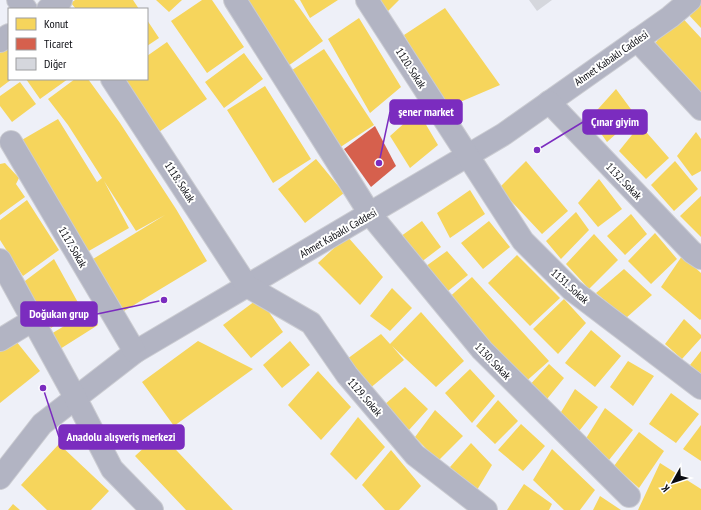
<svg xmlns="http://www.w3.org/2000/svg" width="701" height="510" viewBox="0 0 701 510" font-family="'PT Sans Narrow',sans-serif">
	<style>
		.homes { fill: #f6d55c }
		.shops { fill: #d6604d }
		.building { fill: #d5d7dd }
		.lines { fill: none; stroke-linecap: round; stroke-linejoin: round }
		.pedestrian-casing { stroke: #cbccd2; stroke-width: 24 }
		.minor-casing { stroke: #cbccd2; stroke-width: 24 }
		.pedestrian { stroke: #b2b4c3; stroke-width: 22 }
		.minor { stroke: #b2b4c3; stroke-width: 22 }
		.labels { text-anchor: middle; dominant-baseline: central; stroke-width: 4; stroke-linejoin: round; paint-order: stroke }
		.street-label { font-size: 11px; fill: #0b0c12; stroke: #fff }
		.leader { fill: none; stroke: #7b2cbf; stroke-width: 1.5 }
		.callout-dot { fill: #7b2cbf; stroke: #fff; stroke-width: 1.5 }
		.callout { fill: #7b2cbf; stroke: #7b2cbf; stroke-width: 1.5 }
		.callout-label { font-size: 12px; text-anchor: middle; font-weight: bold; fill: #fff }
	</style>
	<rect width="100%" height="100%" fill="#eef0f8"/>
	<!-- homes -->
	<path class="homes" d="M75,0h58l6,9h-63l-5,-6z
		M156,0h26l-13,12z
		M202,0h10l32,47 -37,26 -36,-52z
		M242,0h52l29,41 -35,25z
		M300,0h38l-28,18z
		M380,0h19l-12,12z
		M700,0h1v28l-15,-16z
		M445,8l55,77 -54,23 -42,-73z
		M676,11l25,27v57l-46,-51z
		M359,18l42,69 -31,26 -42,-74z
		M147,20l12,18 -12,8z
		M9,41v38h3l-12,9v-41z
		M167,42l40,57 -51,35 -38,-55h29v-23z
		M324,49l50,76 -35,23 -50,-76z
		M244,53l19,26 -39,29 -19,-26z
		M26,79h42l-28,20z
		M75,79h13l32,44 56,86 31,52 -83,50 -31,-52 72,-44 -29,16 -32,-50 25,47 -42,24 -67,-111 38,-22 39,63 5,-4 -34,-53 -20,-26z
		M20,82l16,22 -24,18 -12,-16v-10z
		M265,86l46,73 -38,24 -46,-73z
		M616,89l20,27 -29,26 -17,-24z
		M418,111l20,34 -28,23 -20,-32z
		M640,125l29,33 -23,21 -27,-28z
		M696,132l5,7v32l-9,5 -15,-20z
		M316,159l28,34 -39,30 -27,-34z
		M526,161l42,50 -26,23 -43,-46z
		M675,161l23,28 -24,22 -23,-26z
		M5,163l14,15 -3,6 9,13 -25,18v-51z
		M599,179l23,30 -24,18 -20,-24z
		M470,190l15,24 -35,24 -13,-25z
		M701,196v41l-21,-21z
		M27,200l32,50 -36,26 -23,-36v-20z
		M576,212l13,18 -28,29 -15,-18z
		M631,214l16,20 -22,21 -18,-19z
		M422,221l19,26 -25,19 -19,-27z
		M489,221l21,26 -27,22 -22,-26z
		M655,233l22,26 -26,25 -23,-23z
		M594,234l24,26 -29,29 -23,-25z
		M347,236l36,41 -23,28 -42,-42z
		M447,251l21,24 -25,20 -21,-26z
		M517,255l43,43 -30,28 -42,-43z
		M682,256l19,17v46l-1,1 -39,-33z
		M54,259l27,49 -30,20 -30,-44z
		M624,269l28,26 -26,23 -30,-25z
		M472,277l77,84 -26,23 -77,-84z
		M392,288l20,20 -22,23 -20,-15z
		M259,298l24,34 -32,26 -28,-33z
		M564,299l22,24 -28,31 -25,-25z
		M89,311l9,14 -38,24 -9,-15z
		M421,312l43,49 -28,26 -44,-41 12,14 -35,29 -22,-30 34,-25 9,10z
		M684,319l17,16v3l-19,21 -17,-15z
		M591,330l30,26 -26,31 -30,-24z
		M16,341l24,30 -40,32v-52z
		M198,341l55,28 -79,57 -32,-44z
		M290,341l20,24 -28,23 -19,-23z
		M701,351v23l-11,-9z
		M628,361l26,15 -21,30 -23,-19z
		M549,364l15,14 -21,26 -16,-16z
		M470,369l25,27 -23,27 -27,-30z
		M318,371l33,36 -30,33 -33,-35z
		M405,387l23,22 -19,21 -25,-25z
		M575,389l23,18 -22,28 -18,-18z
		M671,393l28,21 -23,29 -27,-19z
		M498,400l20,21 -23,23 -19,-18z
		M605,408l28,22 -24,30 -24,-20z
		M435,410l28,26 -25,25 -23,-24z
		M358,417l27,30 -29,33 -26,-26z
		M521,424l24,22 -22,25 -25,-21z
		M701,425v36l-18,-12z
		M639,432l25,19 -25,37 -25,-22z
		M160,433l73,77h-47l-51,-54z
		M471,443l21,22 -15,25 -27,-23z
		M59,444l50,47 -18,19h-44l-26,-25z
		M552,449l43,41 -15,20h-16l-31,-30z
		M391,450l30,36 -22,24h-14l-23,-25z
		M660,463l41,26v21h-63z
		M524,484l28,20 -3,6h-42z
		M600,496l21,14h-28z
		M13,504l7,6h-12z"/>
	<!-- shops -->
	<path class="shops" d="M375,126l21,40 -25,21 -27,-38z"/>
	<!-- building -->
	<path class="building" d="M529,0h23l-15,11z"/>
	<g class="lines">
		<!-- pedestrian casing -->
		<g class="pedestrian-casing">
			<path id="pedestrian" d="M0,478l42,-54 93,-72 369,-218 166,-117 20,-17"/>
		</g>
		<!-- minor casing -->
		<g class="minor-casing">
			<path id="minor" d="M18,0l8,9
				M235,0l135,214 112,136 147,146
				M367,0l156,241 49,49 129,98
				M48,9l13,-9
				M637,40l64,69
				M0,41l9,-6
				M112,79l135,207 64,37 36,52 68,80 71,55
				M549,102l143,150 9,6
				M11,142l124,210
				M0,260l75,137 37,72 40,41
				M0,340l33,-20"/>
		</g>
		<!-- pedestrian -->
		<use href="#pedestrian" class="pedestrian"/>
		<!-- minor -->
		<use href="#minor" class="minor"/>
	</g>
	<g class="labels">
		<!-- street labels -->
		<g class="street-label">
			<text transform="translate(611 58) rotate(-35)">Ahmet Kabaklı Caddesi</text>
			<text transform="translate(411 68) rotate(57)">1120. Sokak</text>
			<text transform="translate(624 181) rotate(46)">1132. Sokak</text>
			<text transform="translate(180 182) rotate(57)">1118. Sokak</text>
			<text transform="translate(338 233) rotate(-30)">Ahmet Kabaklı Caddesi</text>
			<text transform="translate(73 247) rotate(60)">1117. Sokak</text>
			<text transform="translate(570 286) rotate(42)">1131. Sokak</text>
			<text transform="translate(493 361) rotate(46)">1130. Sokak</text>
			<text transform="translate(365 397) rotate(49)">1129. Sokak</text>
		</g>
	</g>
	<!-- callouts -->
	<path class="leader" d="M379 163L390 112M537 150L583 122M164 300L97 314M43 388L59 437"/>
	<g class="callout-dot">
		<circle cx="379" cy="163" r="4"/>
		<circle cx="537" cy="150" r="4"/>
		<circle cx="164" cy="300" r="4"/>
		<circle cx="43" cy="388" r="4"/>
	</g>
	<g class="callout">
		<rect x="390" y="100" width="72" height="24" rx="4"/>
		<rect x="583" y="110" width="64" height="24" rx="4"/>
		<rect x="21" y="302" width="76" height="24" rx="4"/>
		<rect x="59" y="425" width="125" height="24" rx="4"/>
	</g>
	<g class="callout-label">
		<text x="426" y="116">şener market</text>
		<text x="615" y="126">Çınar giyim</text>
		<text x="59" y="318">Doğukan grup</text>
		<text x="121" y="441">Anadolu alışveriş merkezi</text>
	</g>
	<!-- legend -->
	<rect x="8" y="8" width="140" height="72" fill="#ffffff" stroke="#9d9ea0"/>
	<rect x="16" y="18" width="20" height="12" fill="#f6d55c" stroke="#9d9ea0"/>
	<text x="44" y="28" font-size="12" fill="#0b0c12">Konut</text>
	<rect x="16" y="38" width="20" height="12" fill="#d6604d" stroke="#9d9ea0"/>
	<text x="44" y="48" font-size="12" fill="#0b0c12">Ticaret</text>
	<rect x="16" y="58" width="20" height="12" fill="#d5d7dd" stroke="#9d9ea0"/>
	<text x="44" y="68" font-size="12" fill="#0b0c12">Diğer</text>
	<!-- north arrow -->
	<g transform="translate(673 482) rotate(231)" stroke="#ffffff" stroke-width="3" paint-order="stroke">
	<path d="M0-3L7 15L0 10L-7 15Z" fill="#0b0c12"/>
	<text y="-6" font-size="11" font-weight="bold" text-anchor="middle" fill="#0b0c12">K</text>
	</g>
</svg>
